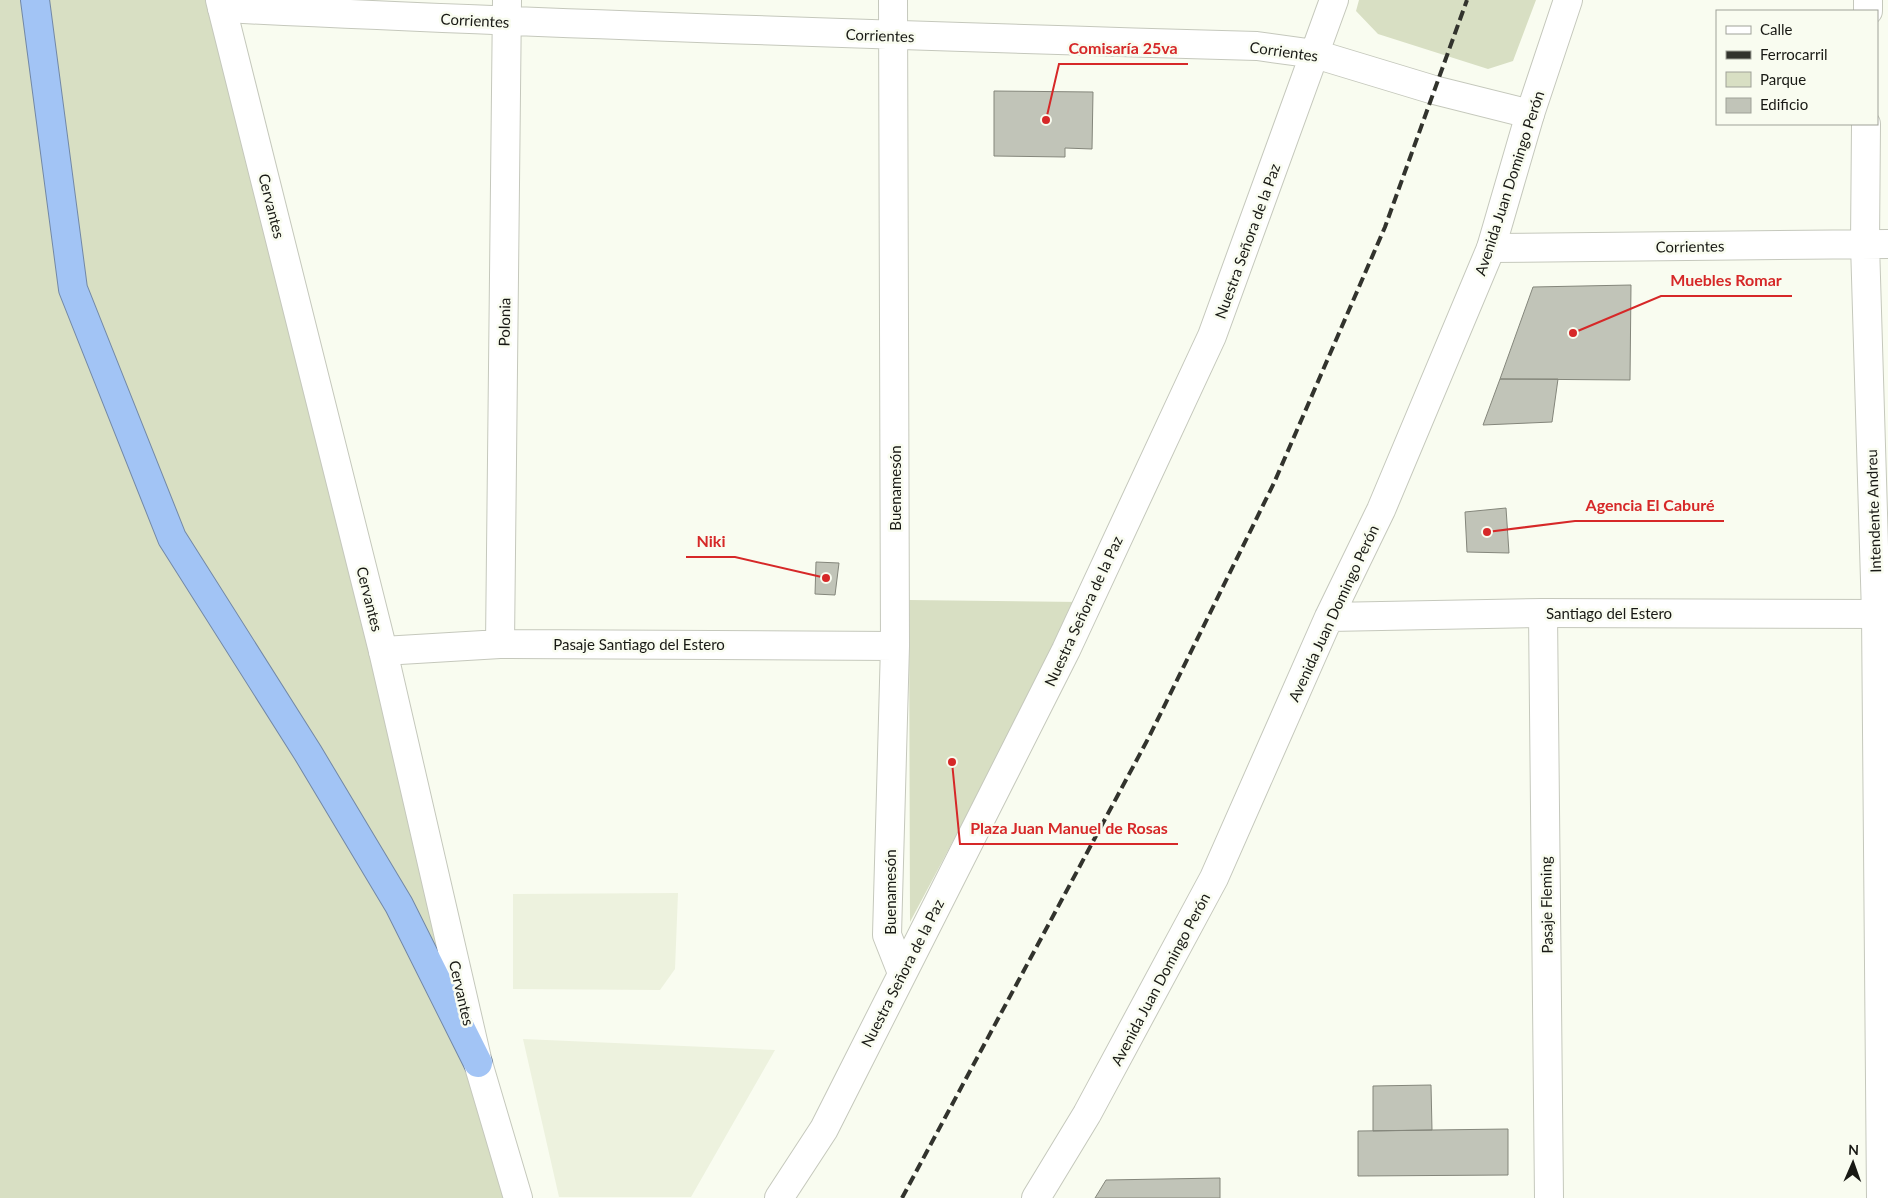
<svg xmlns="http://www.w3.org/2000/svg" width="1888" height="1198" viewBox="0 0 1888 1198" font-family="Lato,sans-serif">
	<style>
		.built { fill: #edf2de }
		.green { fill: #d8dfc3 }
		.building { fill: #c1c4b8; stroke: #84867b }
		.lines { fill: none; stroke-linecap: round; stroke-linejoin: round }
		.street-casing { stroke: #c5c8bc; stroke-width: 30 }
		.secondary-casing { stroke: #c5c8bc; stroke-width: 30 }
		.highway-casing { stroke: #7288a6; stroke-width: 30 }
		.street { stroke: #fff; stroke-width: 28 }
		.secondary { stroke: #fff; stroke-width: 28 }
		.highway { stroke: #a2c4f5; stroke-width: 28 }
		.rail { stroke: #32332d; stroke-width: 4; stroke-dasharray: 10 5; stroke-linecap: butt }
		.labels { text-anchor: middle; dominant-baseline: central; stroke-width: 5; stroke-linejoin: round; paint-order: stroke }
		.street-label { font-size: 15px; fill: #181914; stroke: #f9fcf0 }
		.leader { fill: none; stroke: #d62828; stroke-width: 2 }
		.callout-dot { fill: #d62828; stroke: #f9fcf0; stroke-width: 2 }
		.callout-label { font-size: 16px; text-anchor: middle; font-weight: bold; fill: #d62828; stroke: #f9fcf0; stroke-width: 5; stroke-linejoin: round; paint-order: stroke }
	</style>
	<rect width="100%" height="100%" fill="#f9fcf0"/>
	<!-- built -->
	<path class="built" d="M678,893l-3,76 -15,21 -147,-1v-95z
		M523,1039l252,11 -84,147h-132z"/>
	<!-- green -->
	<path class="green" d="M0,0h220l298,1198h-518z
		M1359,0h177l-23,61 -25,8 -110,-35 -22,-23z
		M909,600l171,2 -170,320z"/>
	<!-- building -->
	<path class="building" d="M994,91l99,1 -1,57 -27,-1v9l-71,-1z
		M1631,285l-1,95 -130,-1 33,-92z
		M1500,379h58l-6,43 -69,3z
		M1506,508l3,45 -42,-1 -2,-40z
		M816,562l23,1 -4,32 -20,-1z
		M1431,1085l1,45 -59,1v-45z
		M1508,1129v46l-150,1v-45z
		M1220,1178v20h-125l11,-18z"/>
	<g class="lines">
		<!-- street casing -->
		<g class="street-casing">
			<path id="street" d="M893,0l2,646 -8,289 15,38
				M222,8c345,17 690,28 1035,38l58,8 119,36 96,24
				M1868,11v-11
				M1866,124l-1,120 11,370 5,584
				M1491,248l397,-4
				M1543,613l6,585
				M500,644l7,-644
				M383,651l117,-7 395,2
				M779,1198l45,-69 242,-479 146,-314 122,-336"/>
		</g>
		<!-- secondary casing -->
		<g class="secondary-casing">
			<path id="secondary" d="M220,0l163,651 95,412 40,135
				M1329,617l214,-4 345,1
				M1036,1198l51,-84 127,-236 115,-261 52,-107 110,-262 39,-134 38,-114"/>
		</g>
		<!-- highway casing -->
		<g class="highway-casing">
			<path id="highway" d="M35,0l38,289 99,249 136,215 91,152 79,158"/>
		</g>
		<!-- street -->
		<use href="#street" class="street"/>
		<!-- secondary -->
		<use href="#secondary" class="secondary"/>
		<!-- highway -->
		<use href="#highway" class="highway"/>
		<!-- rail -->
		<path class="rail" d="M902,1198l247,-461 125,-254 111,-256 82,-227"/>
	</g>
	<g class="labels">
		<!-- street labels -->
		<g class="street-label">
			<text transform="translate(475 20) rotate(3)">Corrientes</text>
			<text transform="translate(880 35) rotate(2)">Corrientes</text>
			<text transform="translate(1284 51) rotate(8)">Corrientes</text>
			<text transform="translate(1509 183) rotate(-72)">Avenida Juan Domingo Perón</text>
			<text transform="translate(272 206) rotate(76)">Cervantes</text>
			<text transform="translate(1247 241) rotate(-70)">Nuestra Señora de la Paz</text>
			<text transform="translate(1690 246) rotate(-1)">Corrientes</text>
			<text transform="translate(504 322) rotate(-89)">Polonia</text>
			<text transform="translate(895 488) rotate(-90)">Buenamesón</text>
			<text transform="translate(1873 511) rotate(-92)">Intendente Andreu</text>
			<text transform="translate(370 599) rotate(76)">Cervantes</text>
			<text transform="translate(1083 611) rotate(-65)">Nuestra Señora de la Paz</text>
			<text transform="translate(1333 613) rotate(-65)">Avenida Juan Domingo Perón</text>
			<text x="1609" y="613">Santiago del Estero</text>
			<text x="639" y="644">Pasaje Santiago del Estero</text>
			<text transform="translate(890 892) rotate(-90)">Buenamesón</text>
			<text transform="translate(1546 905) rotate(-91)">Pasaje Fleming</text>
			<text transform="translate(902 973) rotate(-63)">Nuestra Señora de la Paz</text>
			<text transform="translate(1160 979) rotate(-62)">Avenida Juan Domingo Perón</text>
			<text transform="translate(462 993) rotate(77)">Cervantes</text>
		</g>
	</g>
	<!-- callouts -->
	<path class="leader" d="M1046 120L1059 64H1188M1573 333L1661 296H1792M1487 532L1575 521H1724M826 578L735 557H686M952 762L960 844H1178"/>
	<g class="callout-dot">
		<circle cx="1046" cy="120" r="5"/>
		<circle cx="1573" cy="333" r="5"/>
		<circle cx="1487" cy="532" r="5"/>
		<circle cx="826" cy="578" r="5"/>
		<circle cx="952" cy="762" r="5"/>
	</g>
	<g class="callout-label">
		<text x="1123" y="54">Comisaría 25va</text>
		<text x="1726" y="286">Muebles Romar</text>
		<text x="1650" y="511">Agencia El Caburé</text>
		<text x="711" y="547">Niki</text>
		<text x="1069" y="834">Plaza Juan Manuel de Rosas</text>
	</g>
	<!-- legend -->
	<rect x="1716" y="10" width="162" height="115" fill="#f9fcf0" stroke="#9fa198"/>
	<rect x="1726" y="26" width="25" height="8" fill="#ffffff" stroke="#9fa198"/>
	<text x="1760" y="35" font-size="15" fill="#181914">Calle</text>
	<rect x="1726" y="51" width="25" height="8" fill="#32332d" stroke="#9fa198"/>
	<text x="1760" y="60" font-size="15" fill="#181914">Ferrocarril</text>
	<rect x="1726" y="72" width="25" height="15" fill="#d8dfc3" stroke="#9fa198"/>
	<text x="1760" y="85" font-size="15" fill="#181914">Parque</text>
	<rect x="1726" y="98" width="25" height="15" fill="#c1c4b8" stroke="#9fa198"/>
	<text x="1760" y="110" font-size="15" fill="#181914">Edificio</text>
	<!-- north arrow -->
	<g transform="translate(1853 1163) rotate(2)" stroke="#f9fcf0" stroke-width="4" paint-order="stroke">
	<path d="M0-4L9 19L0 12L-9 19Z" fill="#181914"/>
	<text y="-8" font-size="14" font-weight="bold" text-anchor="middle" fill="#181914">N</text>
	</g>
</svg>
